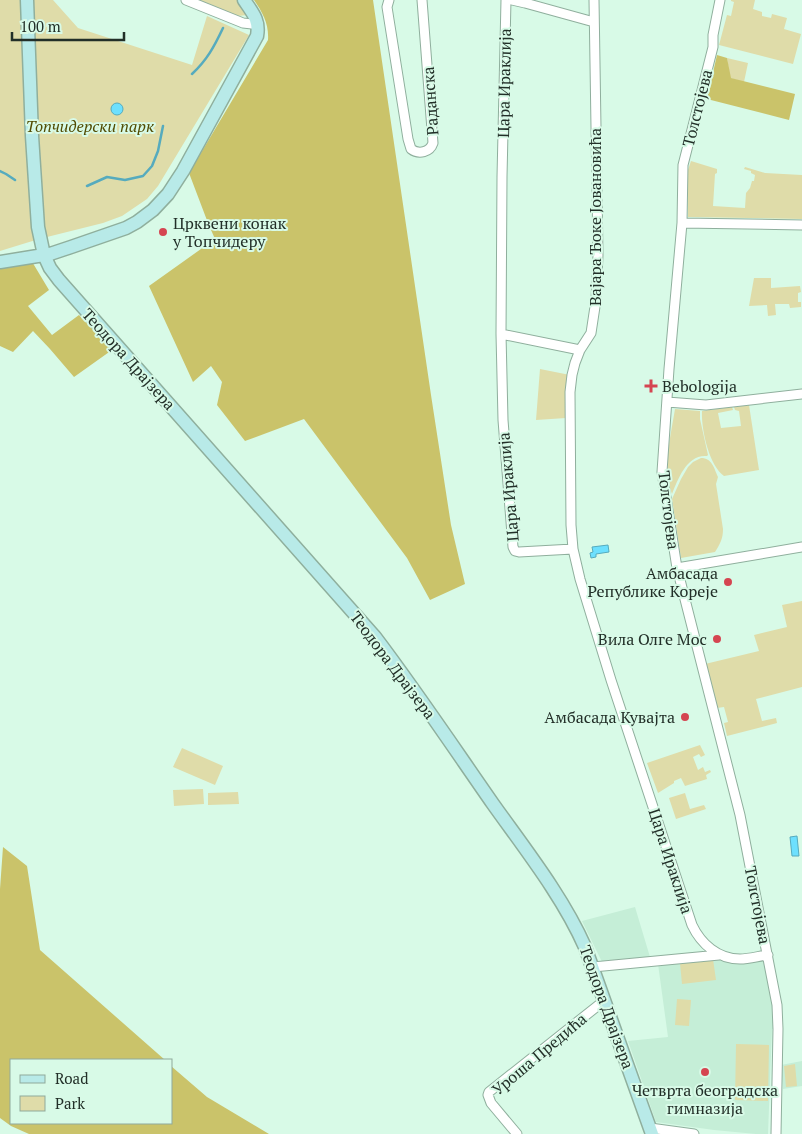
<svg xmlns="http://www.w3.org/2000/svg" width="802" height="1134" viewBox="0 0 802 1134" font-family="'PT Serif',serif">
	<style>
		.built { fill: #c5eed7 }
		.green { fill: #dfdca9 }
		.forest { fill: #cac36a }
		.water { fill: #6de0fe; stroke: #56abbe }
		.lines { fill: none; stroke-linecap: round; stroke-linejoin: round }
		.stream { stroke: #56abbe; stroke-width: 2.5 }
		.street-casing { stroke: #8faf9d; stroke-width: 11 }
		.secondary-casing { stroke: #8faf9d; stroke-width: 15 }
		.street { stroke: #fff; stroke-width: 9 }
		.secondary { stroke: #b8eae8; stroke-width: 12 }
		.poi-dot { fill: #d54551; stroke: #d8fae7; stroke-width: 2 }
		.labels { text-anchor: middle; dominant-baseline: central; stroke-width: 4; stroke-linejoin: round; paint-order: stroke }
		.street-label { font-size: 16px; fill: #222f28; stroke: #d8fae7 }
		.park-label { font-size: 16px; font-style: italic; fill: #514b02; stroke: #d8fae7 }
		.poi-label { font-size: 16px; fill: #222f28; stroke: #d8fae7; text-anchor: end }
	</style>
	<rect width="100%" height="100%" fill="#d8fae7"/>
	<!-- built -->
	<path class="built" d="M635,907l15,50 -48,5 -20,-41z
		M717,957l34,4 15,-1 10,69h-4l-4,105h-12l-42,-4 -58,-8 -28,-81 40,-4 -10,-73z
		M802,1061v25l-19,3 -2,-24z"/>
	<!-- green -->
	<path class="green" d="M0,0h53l25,28 114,37 15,-49 42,19 -91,151 -11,13 -25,17 -19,7 -64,16 -39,12z
		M198,0h41l9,15 -11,1z
		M731,0h24l-2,9 9,3v4l9,2 1,-4 15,4 -3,11 17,5 -8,30 -74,-19 8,-30 4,1 3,-14 -3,-1z
		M727,58l21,5 -4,19 -14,-4z
		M691,161l26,8v4l-2,1 -2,32 32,2 1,-15 4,-5 2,-7h2l1,-6 -4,-2v-2l-7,-2 1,-2 20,6 37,2v44l-114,-2v-47z
		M754,278h17v10l29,-2 1,6 -3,1v9h3v5l-11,1 -1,-4h-14l1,11 -8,1 -1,-11 -18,1z
		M540,369l30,6 -4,43 -30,2z
		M749,405l10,65 -35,6c-15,-11 -23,-47 -22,-65l30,-4 1,3 -15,3 3,15 20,-2 -2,-15 -4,-1 -1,-3z
		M675,409l25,2v8l8,36 -1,1c-20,-2 -29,23 -35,38 -10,-24 -1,-60 3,-85z
		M701,458c11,0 13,10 17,19l-2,7 7,45c0,10 -3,15 -8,23l-34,6 -9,-59 9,-20 7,-12 5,-5z
		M802,601v86l-46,12 6,22 14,-3 1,5 -50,13 -3,-13 4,-1 -4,-15 -7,1 -12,-44 54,-13 -5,-16 33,-8 -5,-22z
		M700,745l5,10 -4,2 -2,-3 -6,3 5,13 5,-3 2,5 5,-2 1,2 -5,3 1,4 -22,7 -4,-8 -7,3v2l-16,10 -11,-30z
		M182,748l41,18 -8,19 -42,-18z
		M203,789l1,15 -30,2 -1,-16z
		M238,792l1,12 -31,1v-12z
		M685,793l5,16 14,-4 2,4 -30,10 -7,-21z
		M713,959l3,21 -34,4 -2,-21z
		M677,999l14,1 -2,26 -14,-1z
		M736,1044l33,1 -1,56 -33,-1z
		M795,1064l2,22 -11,1 -2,-21z"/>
	<!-- forest -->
	<path class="forest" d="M254,0h119l58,395 20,130 14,59 -35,16 -23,-42 -103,-139 -59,22 -28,-36 5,-23 -11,-16 -18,16 -44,-96 66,-47 -7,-16 -19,-50 79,-133c1,-16 -5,-27 -14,-40z
		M717,55l10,3 4,20 64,16 -6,26 -82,-21z
		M31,260l18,30 -21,16 24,29 27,-20 33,35 -38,27 -24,-28 -17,-18 -20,21 -13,-6v-82z
		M3,847l24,19 13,84 125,110h-154v63h160v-57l36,31 62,37h-240l-18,-8 -11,-8v-229z"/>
	<!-- water -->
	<path class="water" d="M111 109a6 6 0 1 1 12 0a6 6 0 1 1-12 0Z
		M608,545l1,7 -13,2v3l-5,1 -1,-5 3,-1 -1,-5z
		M797,836l2,20h-7l-2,-19z"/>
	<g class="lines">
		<!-- stream -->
		<path class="stream" d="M192,74c15,-14 22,-27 31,-46
			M0,171l6,3 9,6
			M87,186l20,-9 18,3 18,-4 9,-10 6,-15 5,-25"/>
		<!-- street casing -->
		<g class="street-casing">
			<path id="street" d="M186,0l57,23 9,1 6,-1
				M389,0l-2,7 21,132 3,10c8,6 19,3 22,-6l-11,-143
				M506,0l-4,177 -1,157 2,86 10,127 2,4 4,1 54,-3
				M512,0l13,3 69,19
				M594,0l4,255 -2,45 -5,33 -11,17 -5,13 -3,12 -2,17 1,133 2,24 7,30 31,101 81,245c9,19 26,34 48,34 9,0 19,-3 28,-4
				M720,0l-7,35v12l-30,118 -1,58 -13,146 -7,103 15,96 63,247 37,190 1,24 -2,105
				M682,223l120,2
				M501,334l79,16
				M667,402l39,3 96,-11
				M677,568l125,-21
				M593,967l126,-12
				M650,1128l44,6
				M517,1134l-26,-31 -3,-8 1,-3 116,-92"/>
		</g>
		<!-- secondary casing -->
		<g class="secondary-casing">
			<path id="secondary" d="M27,0l5,136 6,91 6,28 6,13 9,12 316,357c41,54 79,111 118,167 32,45 70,93 92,143l67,187
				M0,262l50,-8 21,-7 55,-19 11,-6 16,-12 15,-16 15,-23 74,-135c3,-16 -5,-24 -13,-36"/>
		</g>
		<!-- street -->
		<use href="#street" class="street"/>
		<!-- secondary -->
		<use href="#secondary" class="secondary"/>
	</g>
	<!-- markers -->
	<g class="poi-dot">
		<circle cx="163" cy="232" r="5"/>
		<path d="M648.5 378.5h5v5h5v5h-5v5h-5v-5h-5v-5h5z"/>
		<circle cx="728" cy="582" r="5"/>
		<circle cx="717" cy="639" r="5"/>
		<circle cx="685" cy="717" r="5"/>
		<circle cx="705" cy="1072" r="5"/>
	</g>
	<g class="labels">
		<!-- street labels -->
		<g class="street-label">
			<text transform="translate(504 83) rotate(-89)">Цара Ираклија</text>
			<text transform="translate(430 101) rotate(-94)">Раданска</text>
			<text transform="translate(697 108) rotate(-76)">Толстојева</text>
			<text transform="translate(595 217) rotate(-90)">Вајара Ђоке Јовановића</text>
			<text transform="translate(129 359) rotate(48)">Теодора Драјзера</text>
			<text transform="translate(508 487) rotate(-95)">Цара Ираклија</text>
			<text transform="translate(669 510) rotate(83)">Толстојева</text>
			<text transform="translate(393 665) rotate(53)">Теодора Драјзера</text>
			<text transform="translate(671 861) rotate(72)">Цара Ираклија</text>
			<text transform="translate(758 905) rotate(79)">Толстојева</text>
			<text transform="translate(607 1007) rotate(70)">Теодора Драјзера</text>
			<text transform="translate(539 1054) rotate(-40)">Уроша Предића</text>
		</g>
		<!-- park labels -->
		<g class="park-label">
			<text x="90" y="126">Топчидерски парк</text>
		</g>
		<!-- poi labels -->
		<g class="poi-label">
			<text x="173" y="223" text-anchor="start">Црквени конак<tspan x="173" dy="18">у Топчидеру</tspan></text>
			<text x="662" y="386" text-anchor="start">Bebologija</text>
			<text x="718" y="573">Амбасада<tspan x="718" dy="18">Републике Кореје</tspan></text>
			<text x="707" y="639">Вила Олге Мос</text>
			<text x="675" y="717">Амбасада Кувајта</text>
			<text x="705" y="1090" text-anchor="middle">Четврта београдска<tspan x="705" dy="18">гимназија</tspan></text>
		</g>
	</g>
	<!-- legend -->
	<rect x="10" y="1059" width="162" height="65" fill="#d8fae7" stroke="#8fa99b"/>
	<rect x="20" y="1075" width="25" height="8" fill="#b8eae8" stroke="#8fa99b"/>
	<text x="55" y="1084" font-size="15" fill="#222f28">Road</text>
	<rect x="20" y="1096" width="25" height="15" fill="#dfdca9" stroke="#8fa99b"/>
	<text x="55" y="1109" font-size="15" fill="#222f28">Park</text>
	<!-- scale -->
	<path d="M12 32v8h112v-8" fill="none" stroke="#222f28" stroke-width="2.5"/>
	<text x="20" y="32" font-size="15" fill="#222f28" stroke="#d8fae7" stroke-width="4" paint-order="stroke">100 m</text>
</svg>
